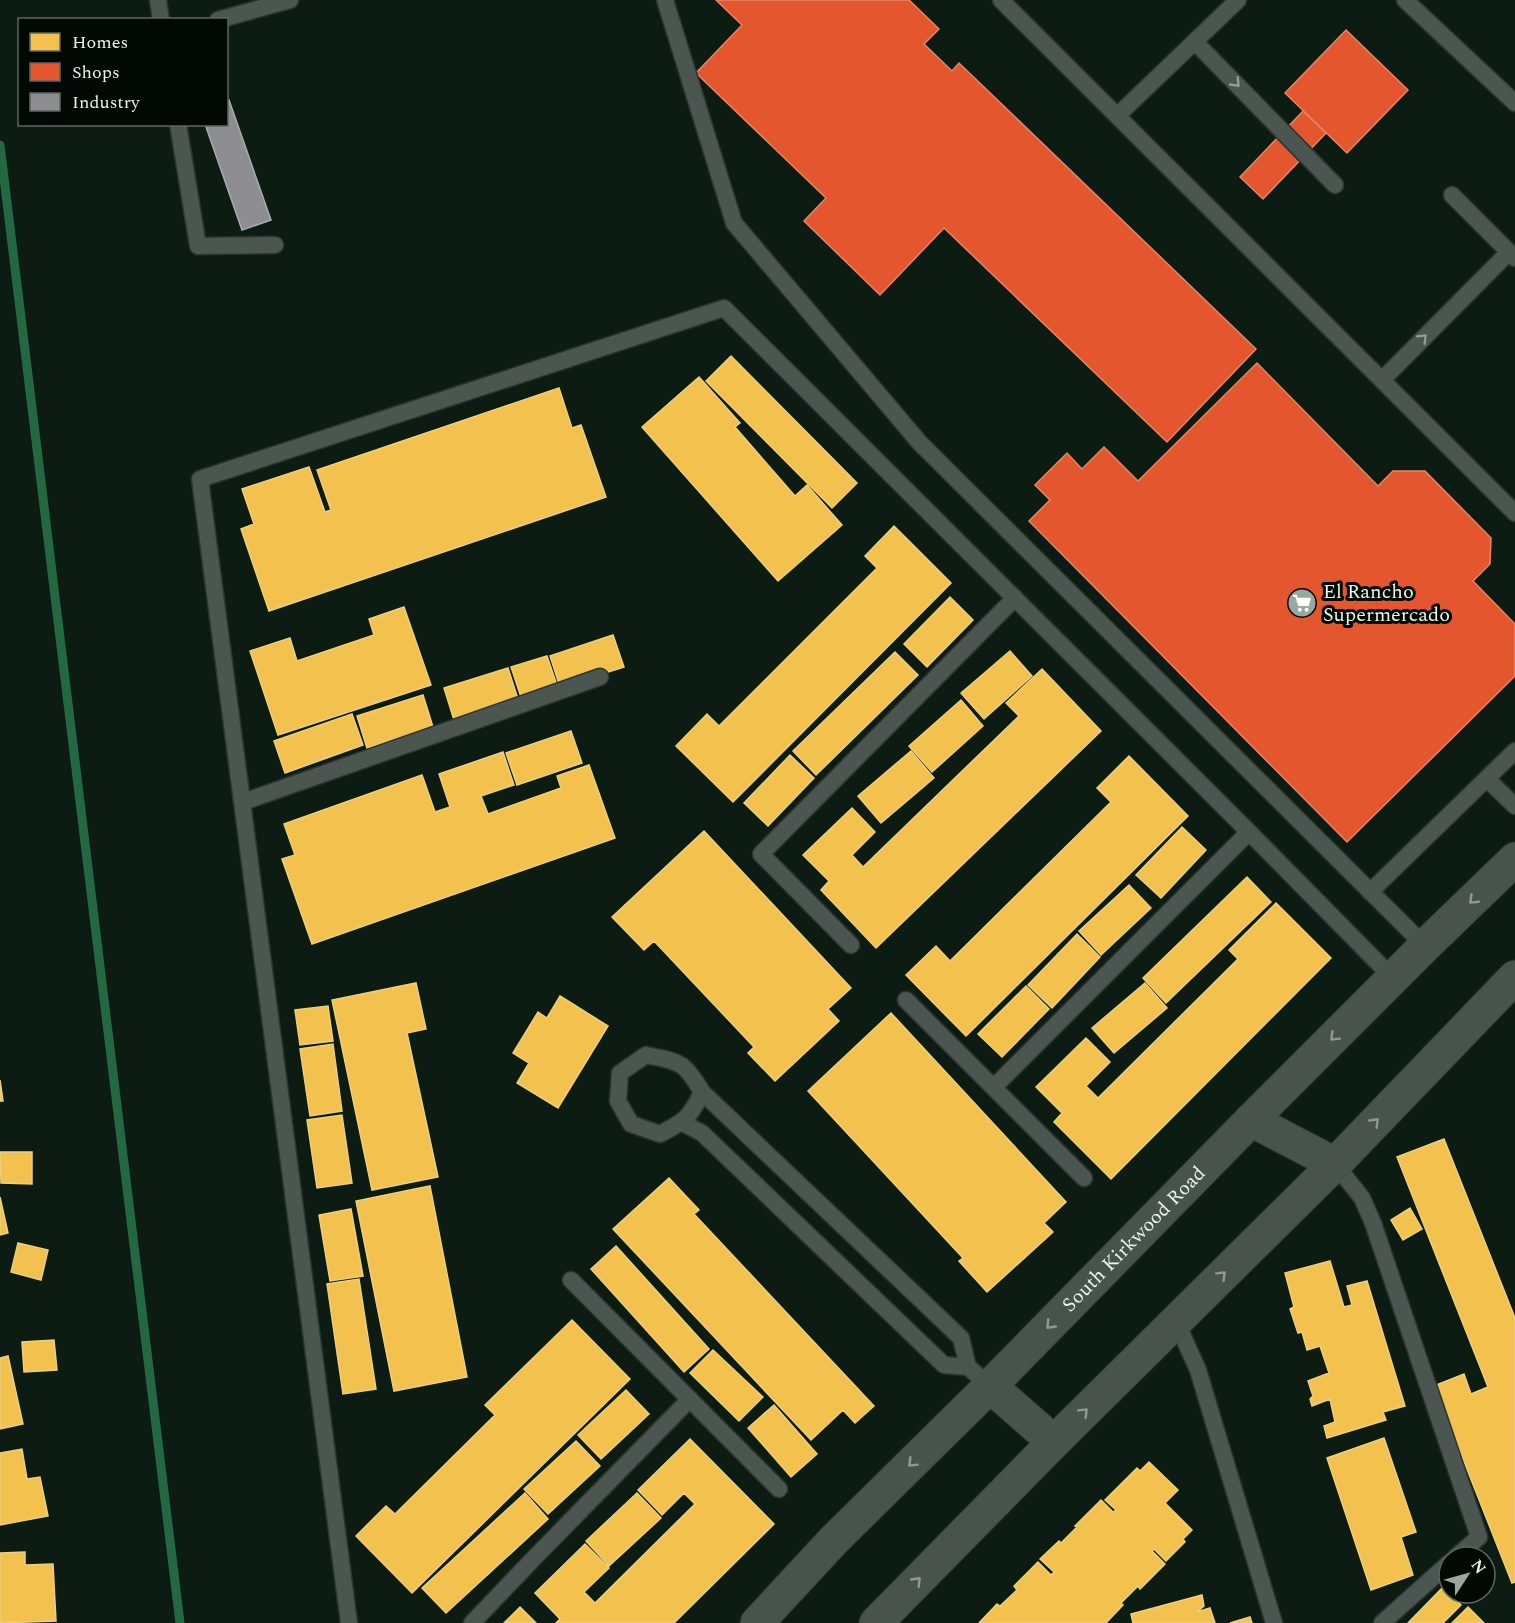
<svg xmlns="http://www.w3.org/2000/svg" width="1515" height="1623" viewBox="0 0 1515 1623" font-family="Spectral,serif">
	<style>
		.homes { fill: #f2c14e; stroke: #eed07c; stroke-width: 1.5 }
		.shops { fill: #e4572e; stroke: #e48666; stroke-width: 1.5 }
		.industry { fill: #8d8d92; stroke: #a7acac; stroke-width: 1.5 }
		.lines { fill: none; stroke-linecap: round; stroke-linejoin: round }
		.stream { stroke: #226941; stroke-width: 9 }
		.lane-casing { stroke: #2b342f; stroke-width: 19 }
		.secondary-casing { stroke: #2b342f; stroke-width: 35 }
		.lane { stroke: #4a564f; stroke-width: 16 }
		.secondary { stroke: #47534b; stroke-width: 33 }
		.oneway { stroke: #8f9d94 }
		.oneway2 { stroke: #8e9b92 }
		.labels { text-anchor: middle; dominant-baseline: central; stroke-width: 6; stroke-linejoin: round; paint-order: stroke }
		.poi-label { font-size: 20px; fill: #e4f4e9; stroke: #020904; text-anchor: start }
		.street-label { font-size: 20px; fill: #e4f4e9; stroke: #020904 }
	</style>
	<rect width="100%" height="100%" fill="#0d1c13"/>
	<!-- homes -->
	<path class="homes" d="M731,356l126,127 -25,25 -126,-127z
		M699,377l41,46 -5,4 60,69 12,-11 35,40 -64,56 -136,-154z
		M559,388l13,40 9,-3 25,72 -337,114 -28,-82 13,-5 -12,-35 67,-22 16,45 6,-2 -14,-40z
		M894,526l57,57 -218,219 -57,-56 31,-32 12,12 158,-158 -12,-12z
		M950,597l23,23 -46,47 -23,-23z
		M404,607l27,78 -153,50 -28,-84 40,-13 7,23 77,-26 -5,-16z
		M613,635l11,32 -64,20 -10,-31z
		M1010,651l22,25 -48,43 -23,-26z
		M895,652l23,23 -102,100 -23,-24z
		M547,656l11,32 -36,12 -11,-33z
		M508,668l10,31 -64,21 -10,-32z
		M1042,669l59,62 -225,217 -55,-58 8,-9 -26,-26 49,-47 23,24 -23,23 11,12 156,-151 -13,-13z
		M423,695l10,32 -66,21 -10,-32z
		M961,700l22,26 -51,46 -23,-26z
		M352,714l11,31 -78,28 -11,-32z
		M571,731l11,32 -65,22 -11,-32z
		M911,751l23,27 -53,45 -23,-27z
		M503,752l11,33 -33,11 7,18 73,-26 -4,-12 32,-11 26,73 -303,106 -30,-85 13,-4 -11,-31 138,-49 13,37 15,-5 -11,-33z
		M790,755l24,23 -46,48 -24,-23z
		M1129,756l59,60 -222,220 -60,-61 30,-29 14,15 161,-159 -14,-14z
		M1182,827l24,23 -45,48 -25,-23z
		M704,831l147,157 -23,21 11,12 -64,60 -27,-28 6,-6 -100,-106 -10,9 -32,-33z
		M1247,877l24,25 -105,101 -23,-25z
		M1129,885l22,23 -50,47 -22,-24z
		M1276,903l55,55 -220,221 -57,-57 8,-9 -26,-26 50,-49 24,24 -24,24 12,12 140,-139 -9,-9z
		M1077,934l23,23 -48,51 -24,-23z
		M416,983l10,46 -19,4 31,144 -66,13 -40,-190z
		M1145,983l22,25 -53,45 -22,-25z
		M1026,986l23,23 -47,48 -24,-23z
		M560,996l48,30 -50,82 -41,-25 12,-20 -16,-10 25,-41 9,6z
		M328,1006l5,35 -33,4 -5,-35z
		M891,1013l175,189 -22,21 9,9 -66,60 -28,-31 4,-3 -155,-167z
		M333,1044l9,67 -32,5 -10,-67z
		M0,1080l3,21h-3z
		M342,1115l10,68 -35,5 -10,-68z
		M1444,1139l71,179v264l-3,1 -78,-197 30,-12 7,20 17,-7 -91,-230z
		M0,1152h32v32l-31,-1z
		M669,1178l30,32 -5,4 180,192 -19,17 -12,-13 -32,30 -198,-211z
		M430,1186l37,191 -73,14 -38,-190z
		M0,1197l8,36 -8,2z
		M1410,1208l12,21 -19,11 -12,-20z
		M351,1209l12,67 -33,5 -11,-66z
		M18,1243l30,7 -7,30 -30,-8z
		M616,1246l93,103 -25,23 -93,-103z
		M1330,1261l14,46 8,-2 -5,-19 20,-5 38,125 -22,6 3,8 -59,18 -3,-12 11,-4 -5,-23 -18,7 -2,-7 3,-3 -5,-15 21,-8 -9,-27 -13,4 -5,-18 -4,1 -8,-24 4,-2 -9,-34z
		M359,1279l17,110 -33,5 -16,-110z
		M572,1320l58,59 -218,214 -56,-57 30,-30 9,8 100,-99 -10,-10z
		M54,1340l3,30 -33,2 -2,-30z
		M713,1350l50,47 -24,24 -49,-48z
		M8,1356l15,68 -23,5v-71z
		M626,1390l23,24 -48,45 -23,-24z
		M774,1405l43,49 -26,23 -43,-49z
		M1384,1438l32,94 -15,5 12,38 -42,15 -44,-132z
		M690,1439l84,85 -100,99h-118l4,-4 -25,-26 50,-49 24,24 -25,24 11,11 100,-99 -11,-11 -22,22 -24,-25z
		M576,1441l24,25 -52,48 -24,-25z
		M22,1449l5,30 13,-2 8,39 -48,9v-72z
		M1149,1462l29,28 -13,13 27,27 -9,9 2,3 -19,19 -12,-12 -2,2 13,13 -25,25 -2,-3 -17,17 2,2 -17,18h-127l18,-19 3,2 17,-16 -3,-4 24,-24 13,13 3,-3 -14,-13 19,-18 2,2 16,-16 -2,-1 26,-26 12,12 3,-2 -11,-10 32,-32 3,3z
		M525,1493l23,26 -102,94 -24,-25z
		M637,1493l24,25 -52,48 -23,-25z
		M25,1552v13l28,-1 3,57 -56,2v-70z
		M1443,1587l18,18 -18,18h-35z
		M1202,1595l2,11 -7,6 13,-4 5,15h-82l-2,-9z
		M520,1607l16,16h-32z
		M1468,1607l16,16h-32z
		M1250,1617l2,6h-22z"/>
	<!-- shops -->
	<path class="shops" d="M716,0h193l30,29 -15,15 28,27 7,-8 297,286 -89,93 -223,-214 -64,67 -76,-74 22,-23 -130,-125 46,-48z
		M1346,30l62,60 -61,63 -62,-60z
		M1303,111l23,22 -63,66 -23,-22z
		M1257,363l121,123 15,-15h32l66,67 -1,26 -17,17 42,43v52l-168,166 -318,-321 21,-21 -15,-15 32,-32 15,16 22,-22 34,34z"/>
	<!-- industry -->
	<path class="industry" d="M229,100l42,120 -29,10 -37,-106h21v-23z"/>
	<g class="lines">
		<!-- stream -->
		<path class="stream" d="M0,145l180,1478"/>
		<!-- lane casing -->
		<g class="lane-casing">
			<path id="lane" d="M158,0l3,20
				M665,0l69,223 185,219 506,504
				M1001,0l514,513
				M1405,0l110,103
				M218,20l72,-20
				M1195,42l140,143
				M1117,116l121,-116
				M178,124l20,122 77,-1
				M1452,195l63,63
				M1382,380l127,-128
				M1487,779l28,27
				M243,802l357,-125
				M1370,892l145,-141
				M851,945l-90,-91 254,-256
				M906,1000l178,178
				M994,1087l255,-255
				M702,1092c-12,26 -17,29 -42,42l-29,-10 -13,-23 2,-28 26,-18c34,7 38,6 56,37l259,246 7,29 22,19
				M681,1122l21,11 242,232 24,2
				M1335,1164l27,34 11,25 106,314 -23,20
				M571,1280l208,209
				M1176,1321l22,49 76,253
				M349,1623l-149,-1144 524,-171 525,524 144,146
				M472,1623l65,-68 153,-156
				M1382,1623l67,-60"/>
		</g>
		<!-- secondary casing -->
		<g class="secondary-casing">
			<g id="secondary">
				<path d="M1251,1120l84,44"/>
				<path d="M990,1386l64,56"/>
				<path id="s1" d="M757,1623l76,-82 157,-155 261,-266 174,-174 90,-87"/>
				<path d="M876,1623l178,-181 281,-278 180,-187"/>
			</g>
		</g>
		<!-- lane -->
		<use href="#lane" class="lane"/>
		<!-- secondary -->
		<use href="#secondary" class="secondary"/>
	</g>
	<!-- one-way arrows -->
	<defs><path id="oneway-chevron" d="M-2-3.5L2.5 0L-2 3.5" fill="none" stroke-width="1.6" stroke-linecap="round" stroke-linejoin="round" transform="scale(1.5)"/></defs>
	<g class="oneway">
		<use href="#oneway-chevron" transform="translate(1236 83) rotate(46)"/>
		<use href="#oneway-chevron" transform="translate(1423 338) rotate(-45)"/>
	</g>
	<g class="oneway2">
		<use href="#oneway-chevron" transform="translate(1473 900) rotate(136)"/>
		<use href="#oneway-chevron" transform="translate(1334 1037) rotate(135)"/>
		<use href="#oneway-chevron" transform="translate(1375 1122) rotate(-46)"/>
		<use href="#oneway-chevron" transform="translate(1222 1275) rotate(-45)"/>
		<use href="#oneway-chevron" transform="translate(1050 1325) rotate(134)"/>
		<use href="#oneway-chevron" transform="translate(1084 1412) rotate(-45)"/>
		<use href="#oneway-chevron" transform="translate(912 1463) rotate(135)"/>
		<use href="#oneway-chevron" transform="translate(917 1581) rotate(-46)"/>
	</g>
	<!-- icons -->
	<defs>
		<g id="supermarket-disc" transform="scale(1.5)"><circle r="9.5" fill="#99a89e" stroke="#020904"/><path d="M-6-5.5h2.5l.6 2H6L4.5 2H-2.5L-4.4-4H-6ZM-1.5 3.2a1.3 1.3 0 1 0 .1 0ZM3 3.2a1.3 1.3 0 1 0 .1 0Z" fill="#fff"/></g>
	</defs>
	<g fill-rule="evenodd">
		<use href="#supermarket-disc" x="1302" y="603"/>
	</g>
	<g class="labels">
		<!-- poi labels -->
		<g class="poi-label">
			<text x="1323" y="592">El Rancho<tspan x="1323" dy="23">Supermercado</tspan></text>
		</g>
		<!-- street labels -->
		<g class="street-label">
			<text stroke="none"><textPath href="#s1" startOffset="538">South Kirkwood Road</textPath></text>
		</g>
	</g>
	<!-- legend -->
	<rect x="18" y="18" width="210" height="108" fill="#020904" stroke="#5c6760" stroke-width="1.5"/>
	<rect x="30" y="33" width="30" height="18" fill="#f2c14e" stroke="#5c6760" stroke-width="1.5"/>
	<text x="72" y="48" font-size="18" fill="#e4f4e9">Homes</text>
	<rect x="30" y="63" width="30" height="18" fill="#e4572e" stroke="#5c6760" stroke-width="1.5"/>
	<text x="72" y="78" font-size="18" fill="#e4f4e9">Shops</text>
	<rect x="30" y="93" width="30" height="18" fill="#8d8d92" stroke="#5c6760" stroke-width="1.5"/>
	<text x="72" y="108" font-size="18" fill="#e4f4e9">Industry</text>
	<!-- north arrow -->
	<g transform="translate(1467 1575) rotate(54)"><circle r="28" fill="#020904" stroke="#5c6760" stroke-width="1.5"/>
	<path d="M0-4.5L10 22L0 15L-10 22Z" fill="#99a89e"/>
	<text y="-9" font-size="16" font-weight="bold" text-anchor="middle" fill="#e4f4e9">N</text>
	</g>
</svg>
